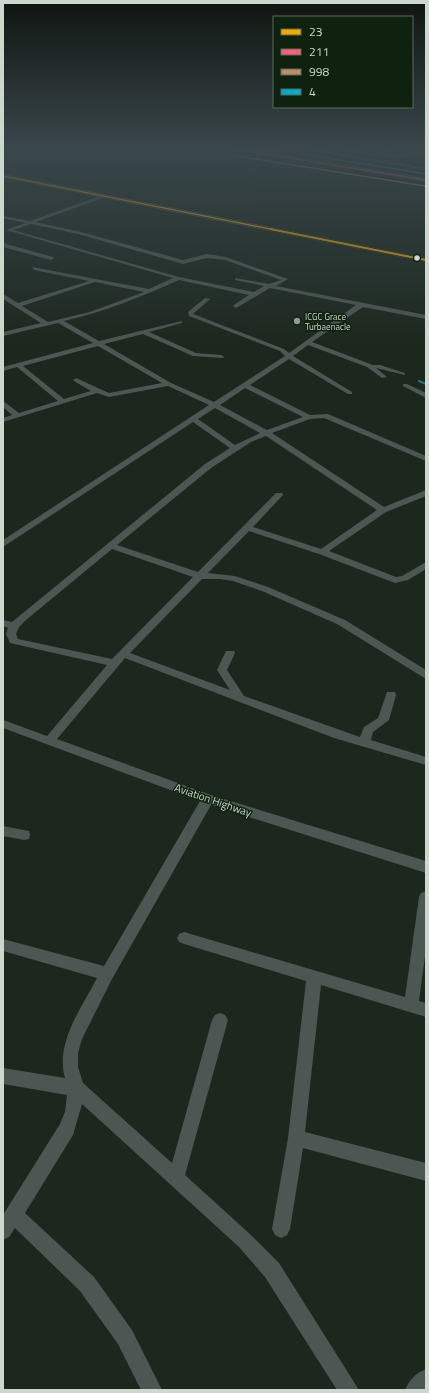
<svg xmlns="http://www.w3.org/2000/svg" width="429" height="1393" viewBox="0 0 429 1393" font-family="'Titillium Web',sans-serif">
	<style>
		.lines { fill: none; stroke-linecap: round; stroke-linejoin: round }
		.stream { stroke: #21737c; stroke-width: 2 }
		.river { fill: #21737c; fill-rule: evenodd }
		.minor { fill: #4c5753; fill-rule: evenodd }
		.secondary { fill: #56625e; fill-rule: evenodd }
		.motorway { fill: #586660; fill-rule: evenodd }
		.bus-1-far1-casing { stroke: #0e220f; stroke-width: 2.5 }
		.bus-1-casing { stroke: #0e220f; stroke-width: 3.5 }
		.bus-2-casing { stroke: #0e220f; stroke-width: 2.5 }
		.bus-3-casing { stroke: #0e220f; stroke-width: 2.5 }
		.bus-4-casing { stroke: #0e220f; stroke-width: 2.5 }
		.bus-1-far1 { stroke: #f7a600; stroke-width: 1.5 }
		.bus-1 { stroke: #f7a600; stroke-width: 2 }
		.bus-2 { stroke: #f8607d; stroke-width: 1.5 }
		.bus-3 { stroke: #c18c65; stroke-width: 1.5 }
		.bus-4 { stroke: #00a9ce; stroke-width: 1.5 }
		.bus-dot { fill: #ccd8cc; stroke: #0e220f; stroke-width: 1.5 }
		.poi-dot { fill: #8e9a8f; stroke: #0e220f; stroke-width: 1.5 }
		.labels { text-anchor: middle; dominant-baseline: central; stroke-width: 3; stroke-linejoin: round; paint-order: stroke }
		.far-poi-label { font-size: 9px; fill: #ccd8cc; stroke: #0e220f; text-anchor: start }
		.street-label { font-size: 11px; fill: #ccd8cc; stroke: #0e220f }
	</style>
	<rect width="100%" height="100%" fill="#1c271d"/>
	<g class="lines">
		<!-- stream -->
		<path class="stream" d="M419,381l7,3"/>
		<!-- river -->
		<path class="river" d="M264,150h20l-15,3 -12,7h-4v-2z
			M321,150h30l45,4 30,-3v4l-30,3z"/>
		<!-- minor -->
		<path class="minor" d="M305,150h12l109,18v2z
			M385,150h4l-2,5 -3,-1z
			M103,195l2,2 -69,25 45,10 102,28 24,-6 19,3 62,22 -12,7 150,29v4l-63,-12 -51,35 61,23h7l25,8v2l-29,-7 11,9 -5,1 -15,-11 -59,-22 -15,11 59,36v2h-4l-59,-35 -39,26 60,30 18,-1 98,42v5l-102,-43 -14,1 -38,14 112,74 42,-17v6l-40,16 -57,39 67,26 6,-1 24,-14v7l-18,11 -13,3 -76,-29 -70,-23 -41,42 27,3 33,11 77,33 81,50v9l-89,-55 -75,-33 -29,-10 -13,-2h-18l-72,74 100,37 -13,-20 9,-19h8l1,2 -8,17 17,26 116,41 4,-10 14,-9 9,-26h8l1,3 -7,25 -16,12 -2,8 55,17v8l-92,-27 -209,-80 -68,81 154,56 215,66v12l-215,-68 -99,174 -30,60 -4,14v14l5,16 89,80 40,-143 3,-5 5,-2 5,2 3,5 -43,155 66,60 28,28 80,127h-22l-72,-113 -26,-30 -157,-143 -9,31 -48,78 69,64 38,53 30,60h-21l-23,-46 -38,-53 -65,-63 -6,9 -6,3v-25l57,-91 5,-12 2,-17 -64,-11v-16l62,10c-10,-35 16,-69 32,-100l-94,-27v-12l101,27 96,-165 -197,-73v-8l44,16 60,-71 -97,-22 -4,-9 2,-6 -5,-2v-6l9,2 193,-158 25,-16 -37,-26 -190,125v-7l206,-135 -41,-19 -59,11 -12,-4 -94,29v-4l9,-3 -9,-8v-6l16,12 39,-12 -41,-34 -14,4v-4l90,-24 -35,-20 -55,13v-4l38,-9 -38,-24v-5l15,9 71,-22 -55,-11 -2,-3 117,22 24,-11 -167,-48 19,-7 -22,-5v-2l27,5zM31,224l47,10 105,30 24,-6 18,2 56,20 -12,4 -34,-6v2l29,6 -10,6 -75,-15 -166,-47zM179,280l70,15 -15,10 -1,1 3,2 34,-20 86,17 -67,48 -5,-4 -91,-35 17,-15 -5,-1 -17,14 1,4 91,35 5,5 -71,46 -43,-19 -67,-39 39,-10 50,22 30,2 1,-1 -3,-2 -25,-2 -47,-21 33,-9v-2l-83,20 -35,-20c40,-9 77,-24 115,-41zM95,282l49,10 -54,20 -42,10 -26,-16zM98,346l64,37 -53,10 -33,-15 -3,2 1,1 17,10 -27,8 -41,-33zM245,388l58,29 -36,13 -47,-25zM215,408l45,25 -25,12 -37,-26zM266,436l111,74 -56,39 -68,-22 30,-32 -1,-2h-6l-78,79 -81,-27 94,-77 40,-26zM112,549l81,28 -81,82 -94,-20 -2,-5 3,-7 7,-7z
			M3,243l50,14 1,1 -3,2 -48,-13z
			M403,384h4l19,9v5l-23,-12z
			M3,826l26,5 1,4 -1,4 -5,1 -21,-4z
			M426,891v58l-7,52 7,2v14l-105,-32 -16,147 121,31v18l-123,-33 -13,81 -3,6 -6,3 -6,-3 -3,-6 16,-91 18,-157 -122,-37 -5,-2 -2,-4 2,-4 5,-2 221,65 14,-100 2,-4z
			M426,1369v21h-21c4,-10 11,-17 21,-21z"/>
		<!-- secondary -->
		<path class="secondary" d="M3,174l423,84v4l-423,-84z"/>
		<!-- motorway -->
		<path class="motorway" d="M234,150h19l173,28v4z"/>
		<!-- bus-1-far1 casing -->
		<g class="bus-1-far1-casing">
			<path id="bus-1-far1" d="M3,176l272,54"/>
		</g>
		<!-- bus-1 casing -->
		<g class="bus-1-casing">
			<path id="bus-1" d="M270,229l156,31"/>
		</g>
		<!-- bus-2 casing -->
		<g class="bus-2-casing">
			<path id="bus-2" d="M240,150l186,30"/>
		</g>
		<!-- bus-3 casing -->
		<g class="bus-3-casing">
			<path id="bus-3" d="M236,156l189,30"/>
		</g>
		<!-- bus-4 casing -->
		<g class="bus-4-casing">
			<path id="bus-4" d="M278,150l148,24"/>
		</g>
		<!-- bus-1-far1 -->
		<use href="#bus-1-far1" class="bus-1-far1"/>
		<!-- bus-1 -->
		<use href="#bus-1" class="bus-1"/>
		<!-- bus-2 -->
		<use href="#bus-2" class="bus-2"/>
		<!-- bus-3 -->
		<use href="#bus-3" class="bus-3"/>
		<!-- bus-4 -->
		<use href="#bus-4" class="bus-4"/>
	</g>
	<!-- sky -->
	<linearGradient id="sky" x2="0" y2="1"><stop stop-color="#0f1510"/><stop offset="0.43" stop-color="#3a474c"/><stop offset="1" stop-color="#3a474c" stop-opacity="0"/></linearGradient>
	<rect width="429" height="345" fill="url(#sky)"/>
	<!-- markers -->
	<circle class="bus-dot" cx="417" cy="258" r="3.5"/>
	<circle class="poi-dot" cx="297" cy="321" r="4"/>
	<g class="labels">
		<!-- far-poi labels -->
		<g class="far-poi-label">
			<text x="305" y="316">ICGC Grace<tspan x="305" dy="10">Turbaenacle</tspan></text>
		</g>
		<!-- street labels -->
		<g class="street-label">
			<text transform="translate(213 800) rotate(19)">Aviation Highway</text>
		</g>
	</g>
	<!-- border -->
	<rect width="429" height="1393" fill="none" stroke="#ccd8cc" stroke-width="8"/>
	<!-- legend -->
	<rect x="273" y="16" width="140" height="92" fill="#0e220f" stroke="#5a6b5b"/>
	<rect x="281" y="29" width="20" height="6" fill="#f7a600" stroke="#5a6b5b"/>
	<text x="309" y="36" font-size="12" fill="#ccd8cc">23</text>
	<rect x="281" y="49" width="20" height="6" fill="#f8607d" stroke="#5a6b5b"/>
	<text x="309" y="56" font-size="12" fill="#ccd8cc">211</text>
	<rect x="281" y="69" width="20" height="6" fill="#c18c65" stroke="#5a6b5b"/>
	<text x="309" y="76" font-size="12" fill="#ccd8cc">998</text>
	<rect x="281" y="89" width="20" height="6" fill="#00a9ce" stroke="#5a6b5b"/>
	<text x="309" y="96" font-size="12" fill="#ccd8cc">4</text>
</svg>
